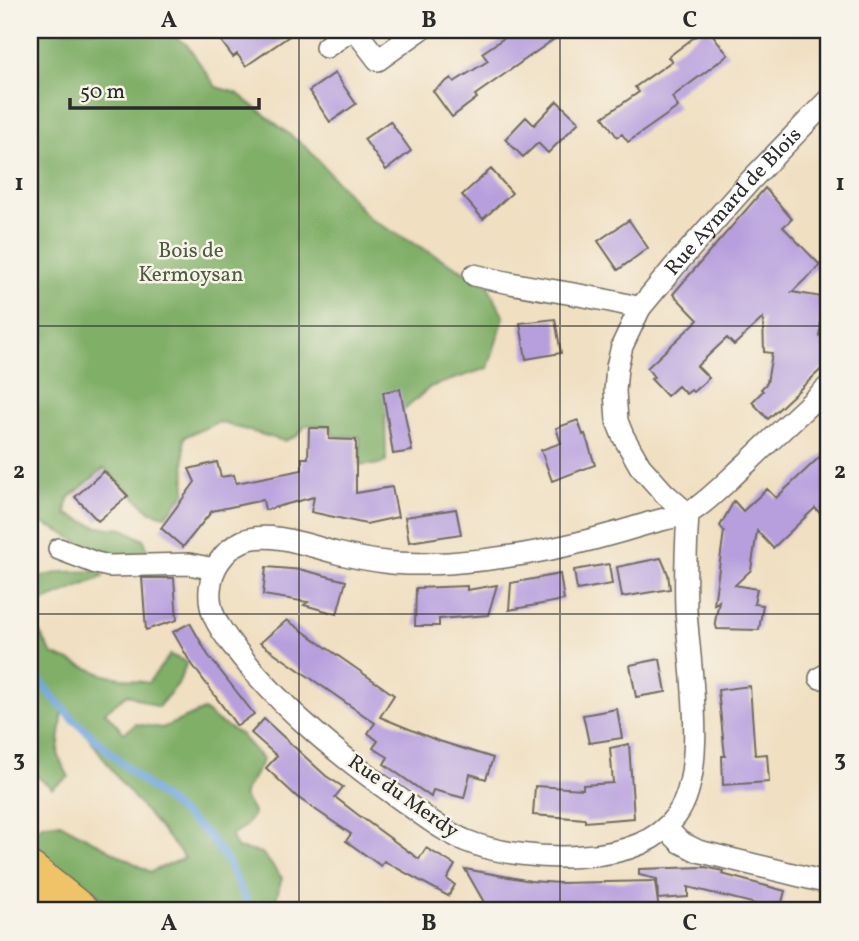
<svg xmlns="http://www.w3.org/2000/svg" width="859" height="941" viewBox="0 0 859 941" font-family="Vollkorn,serif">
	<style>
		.forest { fill: #80af68; stroke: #566d4a; stroke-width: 2 }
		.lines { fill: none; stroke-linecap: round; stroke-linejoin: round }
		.stream { stroke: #6fa6dd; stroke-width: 8 }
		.building { fill: #b79fde }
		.minor-casing { stroke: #706a60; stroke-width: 24 }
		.primary-casing { stroke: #706a60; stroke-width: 38 }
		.minor { stroke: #fff; stroke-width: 21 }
		.primary { stroke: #f0c369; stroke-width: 35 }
		.grid { fill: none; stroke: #2b2b2b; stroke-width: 2; stroke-opacity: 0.55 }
		.labels { text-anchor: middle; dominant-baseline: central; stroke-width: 5; stroke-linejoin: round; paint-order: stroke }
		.street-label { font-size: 21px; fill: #2b2b2b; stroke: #f7f3e8 }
		.park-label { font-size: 21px; fill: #4e5b42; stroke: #f7f3e8 }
		.neatline { fill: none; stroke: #2b2b2b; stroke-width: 2.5 }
		.grid-label { font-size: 23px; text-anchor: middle; font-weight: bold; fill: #2b2b2b }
	</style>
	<rect width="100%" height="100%" fill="#f7f3e8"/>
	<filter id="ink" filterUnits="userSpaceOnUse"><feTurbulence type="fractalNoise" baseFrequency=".0143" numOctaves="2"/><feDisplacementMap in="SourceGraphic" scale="14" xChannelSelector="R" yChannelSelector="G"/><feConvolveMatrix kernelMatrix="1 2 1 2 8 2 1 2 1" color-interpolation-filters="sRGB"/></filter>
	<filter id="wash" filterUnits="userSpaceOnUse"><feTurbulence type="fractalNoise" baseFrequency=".00686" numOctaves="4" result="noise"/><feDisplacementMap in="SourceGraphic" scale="28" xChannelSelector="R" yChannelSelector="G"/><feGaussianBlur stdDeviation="1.57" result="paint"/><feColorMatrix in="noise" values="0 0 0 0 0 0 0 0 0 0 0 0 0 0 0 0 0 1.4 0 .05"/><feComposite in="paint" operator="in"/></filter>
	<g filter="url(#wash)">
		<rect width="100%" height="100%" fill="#f0dfc1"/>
		<!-- forest -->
		<path class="forest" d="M30,30h134l23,15 29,42 21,6 71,56 62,70 117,65 17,33 -16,51 -58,19 -26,23 -19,6 1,46 -12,3h-14v-28l-27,-1 -2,-10 -25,-1 -9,11 -13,5 -65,-19 -35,15 1,56 -19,23 -15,-4 -47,-44 -36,31 -2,15 32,13 25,2 21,11 5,15 -43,5 -41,-26 -35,-17z
			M100,571l3,6 -69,28 6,28 12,21 53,21 43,8 22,-28 17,7 -9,22 -20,23 -31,-13 -22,18 19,21 12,-9 26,4 42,-18 13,11 23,13 23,26 -20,35 11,19 -9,12 -14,9 6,13 25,5 20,25c-3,11 -8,23 -5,33h-156l-81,-57 -10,-13v-4l13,-13 17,-1 90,49 35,-14 -66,-78 -29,-41 -27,-29 -5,42 3,10 8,15 -17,11 -22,-17v-192l32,-7z"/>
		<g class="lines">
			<!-- stream -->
			<path class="stream" d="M30,666l21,29 23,25 66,59 66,54 20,26 25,52"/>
		</g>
		<g id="blocks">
			<!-- building -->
			<path class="building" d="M213,30h85l-52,36 -9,-12 -4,3z
				M516,30h51l-92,65 2,3 -25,19 -19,-26 18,-13 3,4 34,-21 -6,-8z
				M704,30h5l19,25 -56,42 6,10 -50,35 -6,-8 -5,3 -14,-20 36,-25 -4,-5 37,-26 -4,-4z
				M335,73l21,31 -26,18 -21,-31z
				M557,101l22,21 -31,31 -10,-10 -15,14 -18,-18 21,-22 8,8z
				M390,121l21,30 -25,19 -22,-31z
				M491,169l21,24 -29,26 -21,-24z
				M765,188l27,31 -9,8 37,38 -28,27 30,5 -2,38 9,-9v36l-61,57 -16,-17 11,-11 -2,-2 6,-6 5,-30 -8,-1 -1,-34 -29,27 -7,-7 -30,28 12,12 -16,14 -2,-2 -5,4 -8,-8 -11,10 -16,-17 3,-2 -7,-9 51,-48 -25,-26z
				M629,220l19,28 -30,22 -20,-29z
				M555,319l6,34 -35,6 -6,-36z
				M400,389l12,62 -19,3 -10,-62z
				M578,420l5,15 2,-1 10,31 -43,16 -11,-31 20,-7 -5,-15z
				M309,428h20v11l27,1v53l36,-6 6,30 -32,7 -55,-12 3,-15 -49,13 -2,-10 -51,11 -29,36 -22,-19 34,-46 -6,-13 28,-7 4,15 13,-2 2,8 66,-13v-12h6z
				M829,448v75l-14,-15 -42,40 -16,-17 -6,39 -16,15 22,4 -3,15 9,1 -4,25 -42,-1 -2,-7 4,-21 -5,4 10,-74 -4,-5 14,-25 9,10 24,-22 9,9z
				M104,471l24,25 -30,25 -23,-24z
				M456,509l5,25 -52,8 -4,-25z
				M661,558l7,16 2,15 -48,8 -5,-30z
				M609,564l3,20 -35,6 -3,-20z
				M266,567l37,3 43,11 -9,33 -33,-9 4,-3 -45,-7z
				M560,574l4,26 -55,10 2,-27z
				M142,578h32l3,42 -31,10z
				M497,585l-9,30 -49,4v7h-24l1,-38 51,-2v4z
				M287,620l107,75 -14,22 56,23 57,18 -7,21 -16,-5 -6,24 -31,-8 -2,7 -47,-33 4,-7 -15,-9 5,-7 -10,-8 7,-10 -115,-80z
				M190,623l18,32 46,59 -17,12 -48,-66 -16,-28z
				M660,659l6,33 -30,5 -6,-32z
				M750,686l5,69 12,-1 2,28 -46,3 -1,-29h3l-7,-66z
				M617,709l5,29 -33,5 -6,-28z
				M264,719l62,57 17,11 -8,10 22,17 62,45 7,-11 29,17 -8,14 8,6 -7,11 -64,-35 -3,5 -35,-25 5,-7 -54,-37 -31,-29 11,-12 -26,-23z
				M629,744l5,74 -49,4v-3l-52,-4 2,-29 48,3v-4l30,-2 -3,-35z
				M705,867l18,4 -1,3 63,17 -5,19 -92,-23v10l-30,2 -1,-20 -18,-4v-6z
				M465,869l66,12 29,2 95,-2 4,30h-45v-3l-58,2v1h-67z"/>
		</g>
	</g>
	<g filter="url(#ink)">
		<use href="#blocks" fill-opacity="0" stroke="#706a60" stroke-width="2"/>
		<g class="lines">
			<!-- minor casing -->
			<g class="minor-casing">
				<g id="minor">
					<path d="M355,30l23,30 42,-30"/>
					<path d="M326,47l25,-17"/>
					<path d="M474,275c54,14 111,18 166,33"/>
					<path d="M688,514c-2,32 -3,64 -2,96 3,54 23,162 -10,206 -21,29 -59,38 -93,40 -36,3 -86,-2 -119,-16 -22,-10 -42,-25 -61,-39 -59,-42 -117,-88 -162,-145 -9,-12 -21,-25 -27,-40 -7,-17 -5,-39 5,-54 6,-9 13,-16 24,-21 27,-11 67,5 94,12 16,4 31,7 48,9 21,3 42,2 64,1 71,-5 129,-18 197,-39 12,-4 37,-8 46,-13 20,-13 37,-32 55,-48 27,-26 55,-52 82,-77"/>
					<path id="s1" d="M688,514l-24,-21 -24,-27 -17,-30 -6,-15 -2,-30 2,-24 5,-21 18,-38 34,-41 75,-85 80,-83"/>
					<path d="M59,549l37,14 13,3 80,-2 25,5"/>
					<path d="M820,678l9,-5"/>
					<path d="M666,828l14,14 18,9 131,32"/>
				</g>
			</g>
			<!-- primary casing -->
			<g class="primary-casing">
				<path id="primary" d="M30,870l51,41"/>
			</g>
			<!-- minor -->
			<use href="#minor" class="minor"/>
			<!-- primary -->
			<use href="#primary" class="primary"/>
		</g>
	</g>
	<!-- grid -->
	<path class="grid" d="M299,30v881M560,30v881M30,326h799M30,614h799"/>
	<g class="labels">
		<!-- street labels -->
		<g class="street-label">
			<text stroke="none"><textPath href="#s1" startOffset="378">Rue Aymard de Blois</textPath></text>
			<text transform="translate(403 797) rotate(35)">Rue du Merdy</text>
		</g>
		<!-- park labels -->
		<g class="park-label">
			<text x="191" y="251">Bois de<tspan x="191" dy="24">Kermoysan</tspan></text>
		</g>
	</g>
	<!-- margin -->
	<rect width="859" height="941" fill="none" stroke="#f7f3e8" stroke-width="77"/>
	<!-- scale -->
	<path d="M70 98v10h189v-10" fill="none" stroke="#2b2b2b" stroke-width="3.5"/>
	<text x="80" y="98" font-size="21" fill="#2b2b2b" stroke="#f7f3e8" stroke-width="5" paint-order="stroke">50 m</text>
	<rect x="38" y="38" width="782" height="864" class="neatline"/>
	<g class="grid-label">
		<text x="169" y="27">A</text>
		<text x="429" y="27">B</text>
		<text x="690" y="27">C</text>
		<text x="19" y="190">1</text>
		<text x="840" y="190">1</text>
		<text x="19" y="478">2</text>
		<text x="840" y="478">2</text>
		<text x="19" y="766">3</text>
		<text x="840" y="766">3</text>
		<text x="169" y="930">A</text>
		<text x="429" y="930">B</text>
		<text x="690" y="930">C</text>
	</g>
</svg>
